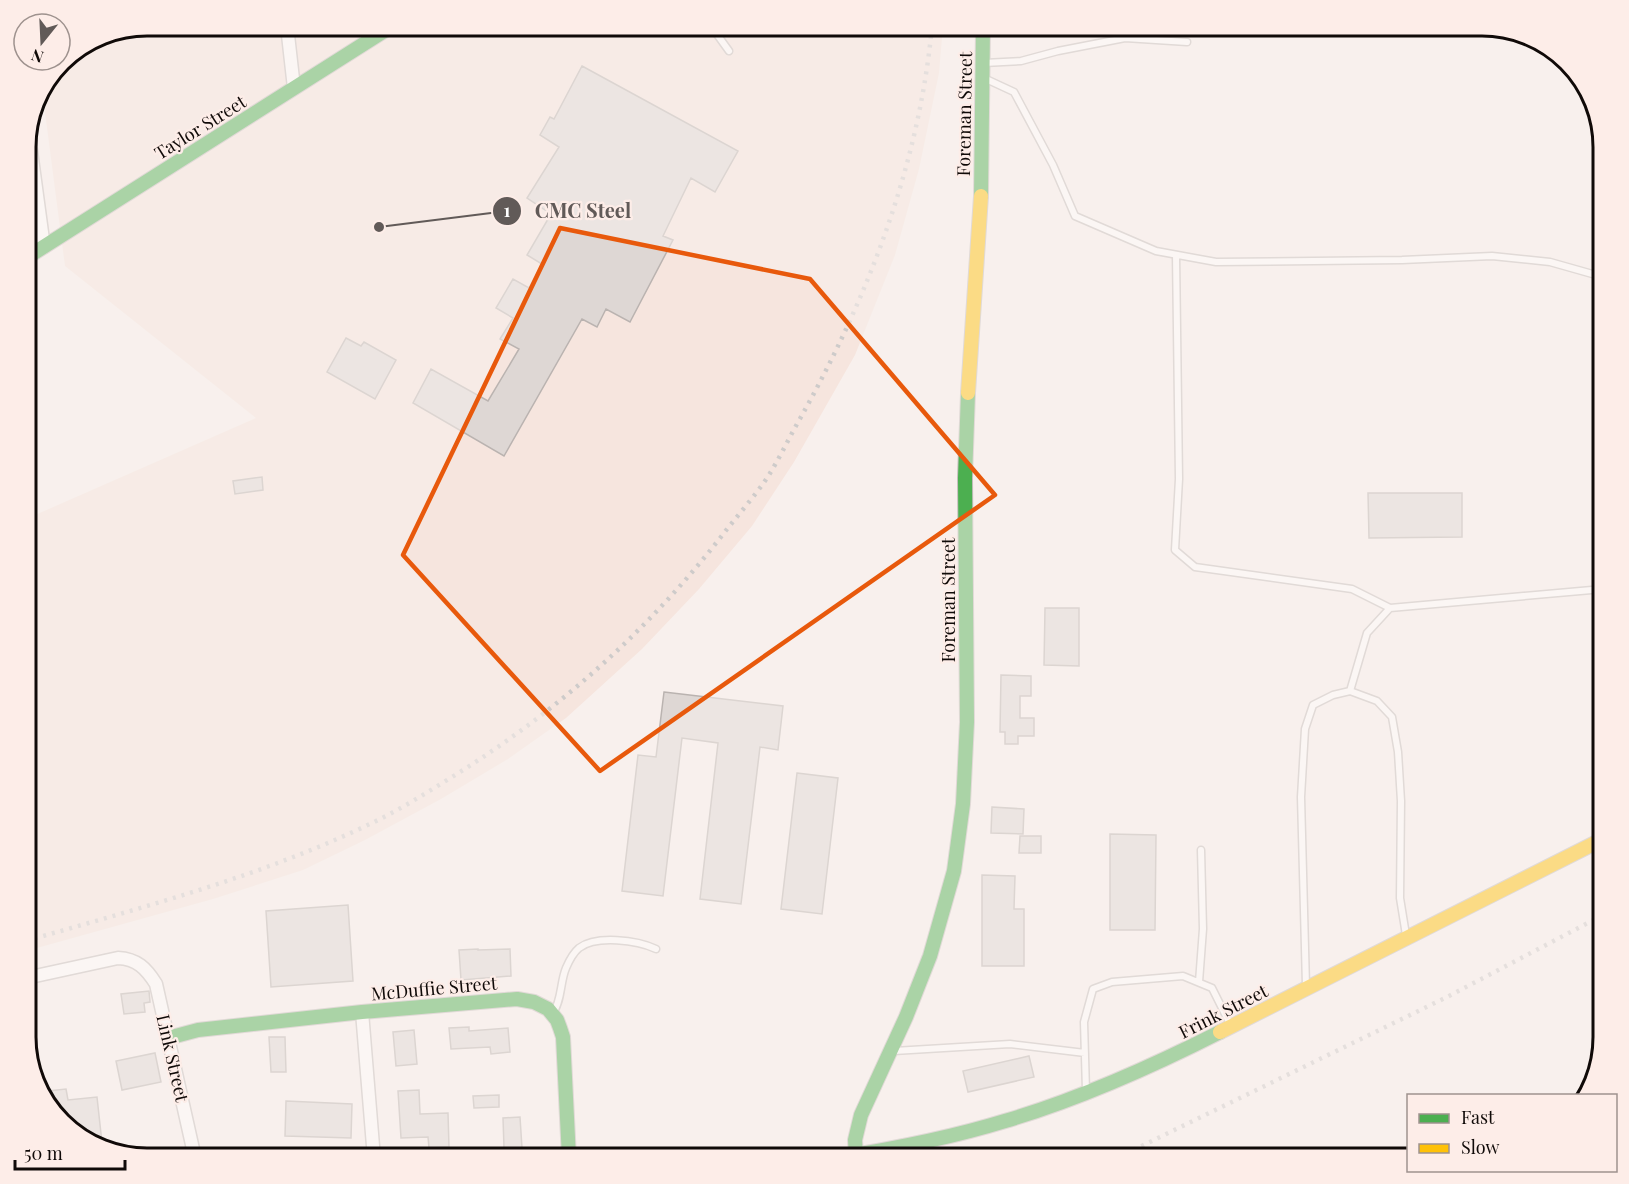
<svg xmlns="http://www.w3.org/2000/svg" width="1629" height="1184" viewBox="0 0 1629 1184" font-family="'Playfair Display',serif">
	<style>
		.built { fill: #f6e5de }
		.building { fill: #ded7d4; stroke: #bab3b0; stroke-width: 1.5 }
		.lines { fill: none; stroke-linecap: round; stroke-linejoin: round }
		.lane-casing { stroke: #c5bebc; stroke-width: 9 }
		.street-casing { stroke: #c5bebc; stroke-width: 15 }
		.fast-casing { stroke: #c5bebc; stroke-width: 16 }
		.slow-casing { stroke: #c5bebc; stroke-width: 16 }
		.lane { stroke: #fefdfc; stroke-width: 6 }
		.street { stroke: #fefdfc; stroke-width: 12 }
		.fast { stroke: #4caf50; stroke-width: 14 }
		.slow { stroke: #ffc107; stroke-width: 14 }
		.rail { stroke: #cecbca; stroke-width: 4.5; stroke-dasharray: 3 6; stroke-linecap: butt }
		.marked { fill: none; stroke: #e8590c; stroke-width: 4.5; stroke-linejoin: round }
		.labels { text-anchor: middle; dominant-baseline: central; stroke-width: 4.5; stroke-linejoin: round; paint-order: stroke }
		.street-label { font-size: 18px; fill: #100a08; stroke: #fdede8 }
		.rim { fill: none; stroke: #100a08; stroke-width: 3 }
		.leader { fill: none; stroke: #615a58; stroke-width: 2 }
		.callout-dot { fill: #615a58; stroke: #fdede8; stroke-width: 2 }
		.mark-label { font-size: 18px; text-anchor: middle; font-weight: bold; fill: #fff }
		.callout-label { font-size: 20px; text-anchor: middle; font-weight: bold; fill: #615a58; stroke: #fdede8; stroke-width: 4.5; stroke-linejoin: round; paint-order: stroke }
	</style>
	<rect width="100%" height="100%" fill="#f8f0ed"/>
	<!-- built -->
	<path class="built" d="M147,26h796l-4,47 -20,96 -24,86 -40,100 -61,107 -42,64 -53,63 -57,60 -76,69 -58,41 -67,40 -76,41 -62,30 -90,29 -187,52v-432l230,-101 -191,-152 -23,-177 25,-33 34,-21z"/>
	<!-- building -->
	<path class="building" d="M582,66l156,85 -23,41 -24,-14 -28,58 10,4 -43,82 -24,-13 -9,18 -15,-8 -78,137 -91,-53 18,-34 57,32 31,-52 -19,-10 13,-21 -17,-10 17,-29 16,9 13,-24 -15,-9 24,-41 -24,-16 32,-51 -19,-12 10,-18 4,2z
		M346,338l15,8 3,-4 32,18 -21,39 -48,-27z
		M262,477l1,13 -28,4 -2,-13z
		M1368,493h94v44l-93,1z
		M1045,608h34v58l-35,-1z
		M1001,675l30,1v20h-11v22h14v18h-16v8h-13v-12h-5z
		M664,692l119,14 -5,44 -18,-3 -19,157 -41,-5 18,-156 -36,-5 -19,158 -41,-5 16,-136 18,2z
		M797,773l41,5 -16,136 -41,-5z
		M992,807l32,2 -1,25 -32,-1z
		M1110,834l46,1 -1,95h-45z
		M1020,836h21v17h-22z
		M982,875l33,1 -1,33h10v57h-42z
		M348,905l5,76 -82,6 -5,-76z
		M478,949v1l32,-1 1,27 -50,4 -2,-30z
		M149,991l1,11 -6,1 1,9 -21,2 -3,-20z
		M469,1027v4l39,-3 2,24 -19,2 -1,-7 -39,2 -2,-21z
		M414,1030l3,34 -21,2 -3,-34z
		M269,1037h16l1,35h-15z
		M155,1053l6,29 -39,8 -6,-29z
		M1029,1056l5,21 -66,15 -5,-21z
		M66,1089l2,11 29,-3 5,46 -29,-9 -23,-29 -2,-14z
		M419,1090l1,24 28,-1 1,34 -20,1 -1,-11 -27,1 -3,-47z
		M499,1095v12l-25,1 -1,-12z
		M286,1101l66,3 -1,34 -66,-2z
		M520,1117l2,31h-18l-1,-30z"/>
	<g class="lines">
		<!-- lane casing -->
		<g class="lane-casing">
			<path id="lane" d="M711,26l18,25
				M984,63l37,-2 37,-10 67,-13 62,4
				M986,79l28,13 39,73 22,51 81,35 60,11 186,-2 90,-4 58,6 53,15
				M1176,255l3,224 -4,71 20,17 157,22 38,19
				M1350,691l17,-58 23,-25 213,-19
				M1199,982l4,-53 -2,-79
				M1306,986l-5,-189 4,-68 8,-24 20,-10 17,-4 27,10 15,16 6,35 3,49 -1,97 6,37
				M553,1013c9,-13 7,-31 13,-45 3,-7 7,-15 13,-20 17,-13 58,-8 77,1
				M894,1051l116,-7 75,9
				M1086,1091l-2,-69 9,-33 19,-7 71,-6 29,12 18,36"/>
		</g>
		<!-- street casing -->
		<g class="street-casing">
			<path id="street" d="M287,26l7,62
				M28,129l16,118
				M26,978l92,-20c19,1 28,10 38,26l39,174
				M362,1012l12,146"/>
		</g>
		<!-- fast casing -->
		<g class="fast-casing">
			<path id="fast" d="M981,196l2,-170
				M26,258l366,-232
				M168,1038l30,-8 164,-18 155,-13 17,3 14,7 9,11 3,8 3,9 6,121
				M856,1155l-1,-15 6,-25 45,-98 24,-61 24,-85 9,-67 4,-82 -2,-244 3,-85
				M836,1158c57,-9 114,-20 169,-37 75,-22 146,-54 215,-89"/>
		</g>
		<!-- slow casing -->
		<g class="slow-casing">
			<path id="slow" d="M968,393l13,-197
				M1220,1032l383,-193"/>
		</g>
		<!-- lane -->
		<use href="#lane" class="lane"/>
		<!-- street -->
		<use href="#street" class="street"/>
		<!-- fast -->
		<use href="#fast" class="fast"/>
		<!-- slow -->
		<use href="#slow" class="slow"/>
		<!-- rail -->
		<path class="rail" d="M26,941c117,-34 237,-65 348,-119 27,-13 52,-29 78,-45 105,-65 196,-146 272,-244 14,-18 30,-36 43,-55 11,-17 20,-36 30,-54 70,-123 122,-258 135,-398
			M1117,1158l330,-161 156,-82"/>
	</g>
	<!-- marked area -->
	<path d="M0 0H1629V1184H0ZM560,228l250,51 185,216 -395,276 -197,-216z" fill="#f8f0ed" fill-opacity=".55" fill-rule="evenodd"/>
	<path class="marked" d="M560,228l250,51 185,216 -395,276 -197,-216z"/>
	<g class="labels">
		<!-- street labels -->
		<g class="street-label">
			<text transform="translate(964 114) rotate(-89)">Foreman Street</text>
			<text transform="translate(200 127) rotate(-32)">Taylor Street</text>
			<text transform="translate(948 600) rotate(-90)">Foreman Street</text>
			<text transform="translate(434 988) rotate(-5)">McDuffie Street</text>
			<text transform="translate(1223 1011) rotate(-27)">Frink Street</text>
			<text transform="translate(173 1058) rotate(77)">Link Street</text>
		</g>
	</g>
	<!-- crop -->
	<path d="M0 0H1629V1184H0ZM147 36H1482A111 111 0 0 1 1593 147V1037A111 111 0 0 1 1482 1148H147A111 111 0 0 1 36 1037V147A111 111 0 0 1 147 36Z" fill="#fdede8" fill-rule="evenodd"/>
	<path class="rim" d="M147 36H1482A111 111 0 0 1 1593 147V1037A111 111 0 0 1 1482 1148H147A111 111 0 0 1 36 1037V147A111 111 0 0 1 147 36Z"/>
	<!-- callouts -->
	<path class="leader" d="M379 227L507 211"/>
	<g class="callout-dot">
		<circle cx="379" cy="227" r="6"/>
		<circle cx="507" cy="211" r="15"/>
	</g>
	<g class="mark-label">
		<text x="507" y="217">1</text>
	</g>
	<g class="callout-label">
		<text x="583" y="218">CMC Steel</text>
	</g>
	<!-- legend -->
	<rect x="1407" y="1094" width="210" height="78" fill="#fdede8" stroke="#9e928e" stroke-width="1.5"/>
	<rect x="1419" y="1114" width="30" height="9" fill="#4caf50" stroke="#9e928e" stroke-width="1.5"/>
	<text x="1461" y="1124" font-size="18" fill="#100a08">Fast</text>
	<rect x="1419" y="1144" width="30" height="9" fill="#ffc107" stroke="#9e928e" stroke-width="1.5"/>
	<text x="1461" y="1154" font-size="18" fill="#100a08">Slow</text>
	<!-- north arrow -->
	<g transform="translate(42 42) rotate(198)"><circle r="28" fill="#fdede8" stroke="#9e928e" stroke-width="1.5"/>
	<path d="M0-4.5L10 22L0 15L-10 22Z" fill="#615a58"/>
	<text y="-9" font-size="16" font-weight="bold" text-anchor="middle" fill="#100a08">N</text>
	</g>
	<!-- scale -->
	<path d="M15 1160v9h110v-9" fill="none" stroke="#100a08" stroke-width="3"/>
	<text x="24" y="1160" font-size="18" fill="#100a08" stroke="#fdede8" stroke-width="4.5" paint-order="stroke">50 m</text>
</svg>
